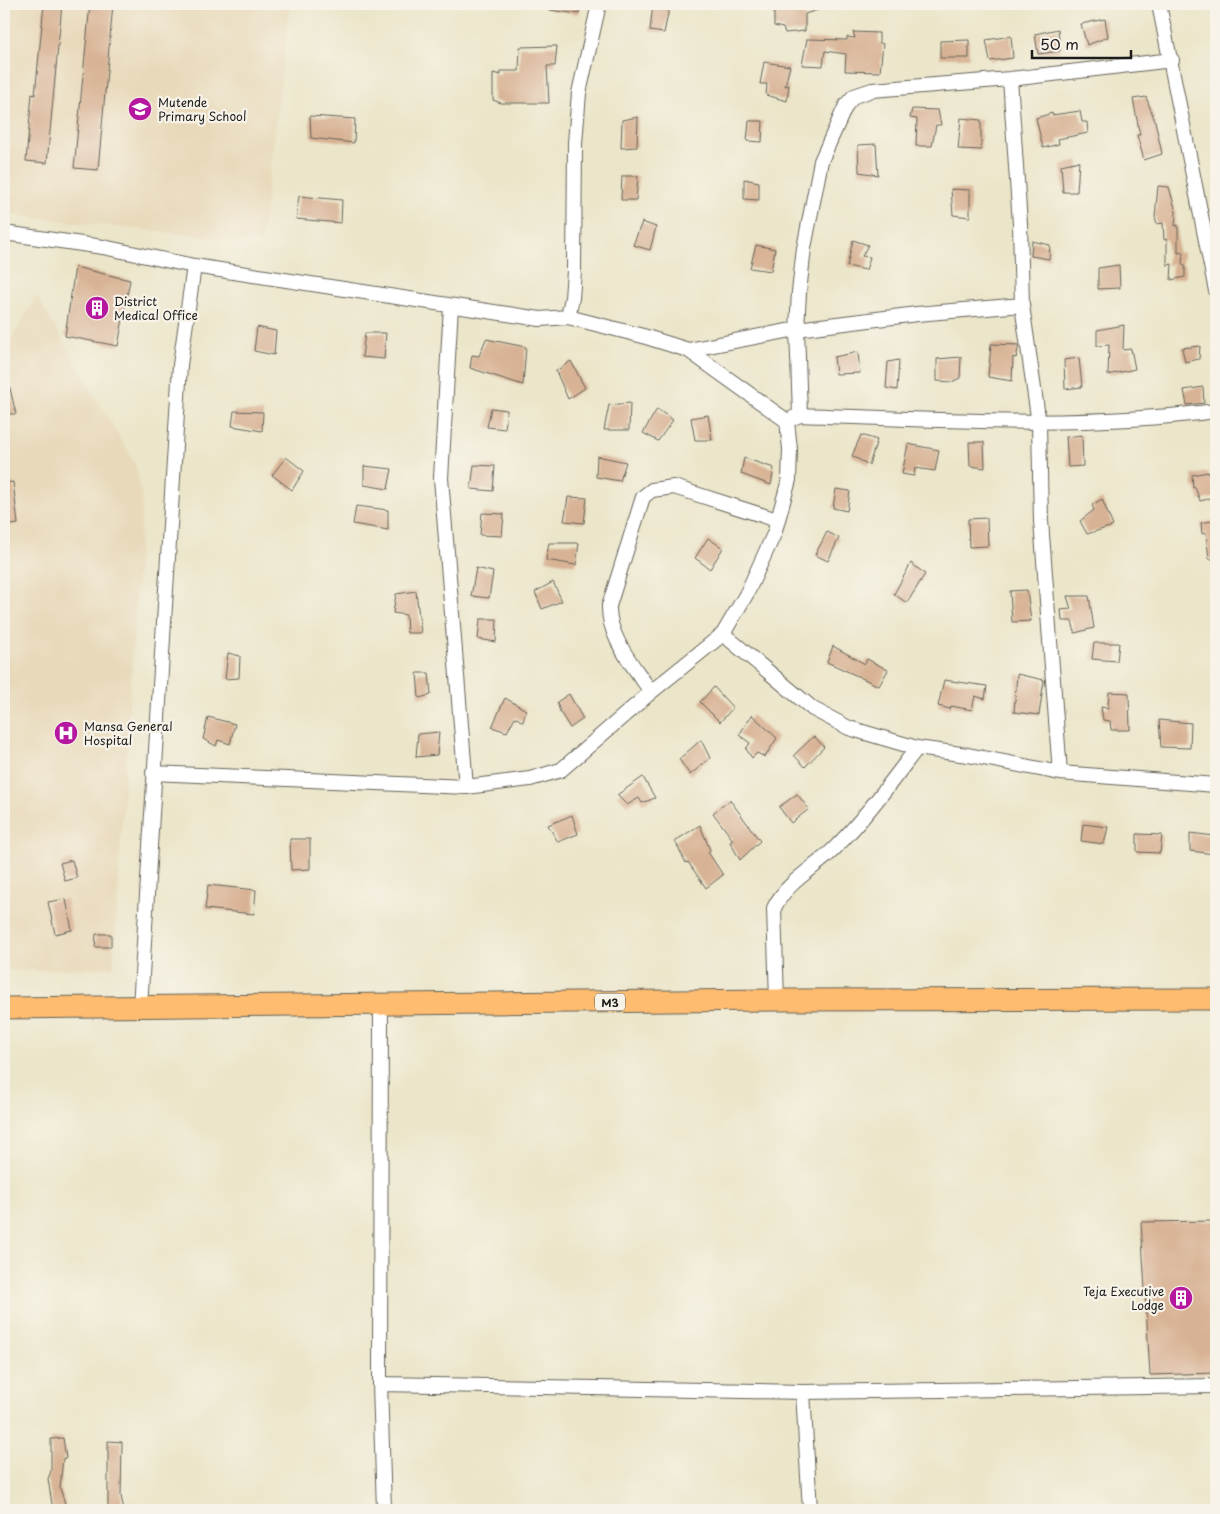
<svg xmlns="http://www.w3.org/2000/svg" width="1220" height="1514" viewBox="0 0 1220 1514" font-family="'Playpen Sans',sans-serif">
	<style>
		.built { fill: #e8d9ba }
		.building { fill: #d8b294 }
		.lines { fill: none; stroke-linecap: round; stroke-linejoin: round }
		.street-casing { stroke: #646259; stroke-width: 16 }
		.primary-casing { stroke: #646259; stroke-width: 23 }
		.street { stroke: #fff; stroke-width: 14 }
		.primary { stroke: #fdbc6f; stroke-width: 21 }
		.labels { text-anchor: middle; dominant-baseline: central; stroke-width: 4.5; stroke-linejoin: round; paint-order: stroke }
		.shield { fill: #f7f3e8; stroke: #5e5c59; stroke-width: 1 }
		.shield-label { font-size: 11px; font-weight: bold; fill: #1c1c1c }
		.poi-label { font-size: 12px; fill: #1c1c1c; stroke: #f7f3e8; text-anchor: start }
	</style>
	<rect width="100%" height="100%" fill="#f7f3e8"/>
	<filter id="ink" filterUnits="userSpaceOnUse"><feTurbulence type="fractalNoise" baseFrequency=".02" numOctaves="2"/><feDisplacementMap in="SourceGraphic" scale="10" xChannelSelector="R" yChannelSelector="G"/><feConvolveMatrix kernelMatrix="1 2 1 2 8 2 1 2 1" color-interpolation-filters="sRGB"/></filter>
	<filter id="wash" filterUnits="userSpaceOnUse"><feTurbulence type="fractalNoise" baseFrequency=".0096" numOctaves="4" result="noise"/><feDisplacementMap in="SourceGraphic" scale="20" xChannelSelector="R" yChannelSelector="G"/><feGaussianBlur stdDeviation="1.12" result="paint"/><feColorMatrix in="noise" values="0 0 0 0 0 0 0 0 0 0 0 0 0 0 0 0 0 1.4 0 .05"/><feComposite in="paint" operator="in"/></filter>
	<g filter="url(#wash)">
		<rect width="100%" height="100%" fill="#ebe5c9"/>
		<!-- built -->
		<path class="built" d="M4,4h286l-29,239 -257,-29z
			M37,296l99,170 6,33 -29,468 -109,4v-620z"/>
		<g id="blocks">
			<!-- building -->
			<path class="building" d="M44,4h18l-15,159 -21,-2 6,-67 3,1z
				M90,4h23l-15,166 -24,-2z
				M549,4h31l-1,10 -30,-4z
				M653,4h17l-6,29 -14,-2z
				M774,4h56v2l-25,8v17l-20,2 -2,-5 -9,-2z
				M1105,19l3,18 -21,8 -6,-21z
				M1058,29l2,22 -22,3 -3,-20z
				M853,32l26,1v9l4,2 -3,28 -35,-1 1,-17 -21,-3 -2,15 -21,-1 5,-26 40,1v-3l8,1z
				M1011,36l2,22 -23,3 -4,-21z
				M969,40v18h-29v-17z
				M557,46l-2,20h-8l2,37h-48l-8,-3v-27l8,2 -1,-4h19l1,-24z
				M764,62l26,4 -5,20 4,-1 -2,16 -21,-6 1,-11h-7z
				M1146,97l9,24 7,33 -18,6 -7,-25h3l-7,-36z
				M912,109l26,1 3,15h-5l-4,21h-16l1,-27 -7,-1z
				M1080,111l2,11h5l1,11 -30,6 1,5 -16,4 -7,-30 16,-5v2z
				M310,116l45,3 -1,24 -43,-5z
				M638,117l-1,30 -16,1 1,-28z
				M961,118l20,2v30l-23,-1z
				M749,121h14l-1,21 -15,-1z
				M876,144l2,31 -19,-3 -1,-27z
				M1079,161l-2,31h-14l-2,-27z
				M622,176h16l-2,24h-15z
				M744,179l15,3v18l-15,-1z
				M1158,186l11,1 7,25 -1,14 3,-1v28l5,-1 -1,13h3v12l-14,3 1,-16 -5,1v-26l-3,1 -1,-17 -6,1 -2,-7z
				M951,189l19,1v27l-17,-2z
				M299,196l43,4 -1,23 -45,-4z
				M642,222l14,5 -6,23 -17,-5z
				M853,240l15,5 -6,11 8,1 -4,13 -19,-4z
				M1032,241l18,4 -1,14 -18,-3z
				M756,245l19,4 -4,22 -21,-3z
				M1119,265l1,23 -22,1v-21z
				M75,267l55,13 -12,66 -53,-10z
				M1124,325l-1,25 8,-1 4,20 -27,6 1,-30 -12,1v-16z
				M257,327l19,4 -2,24 -20,-4z
				M365,333h21l-2,26 -22,-2z
				M486,339l40,8 -3,38 -53,-17 2,-13 7,1z
				M991,344l28,1 -3,13 -3,-1 -1,24 -24,-4z
				M1200,346l-1,13 -14,3 -3,-14z
				M858,352l2,21 -24,1 -2,-17z
				M961,357l-1,21 -8,4 -15,-1v-22z
				M1079,358l3,29 -17,2 -1,-29z
				M899,360l-2,30 -11,-2 2,-26z
				M571,361l14,27 -17,11 -12,-28z
				M4,380h4l8,34h-12z
				M1203,387l1,16 -17,2 -3,-15z
				M630,403l-1,27h-25l5,-25z
				M491,408l16,2 -2,19 -18,-2z
				M657,409l16,11 -15,21 -15,-8z
				M234,411l29,1 -1,19 -30,-5z
				M708,415l4,25h-17l-4,-22z
				M861,435l16,5 -8,25 -17,-9z
				M1082,435l1,31 -15,1 -2,-30z
				M969,442h15l1,26 -15,-2z
				M908,444l31,6 -4,21 -20,-3 -1,8 -12,-2z
				M597,456l29,6 -6,19 -24,-4z
				M286,457l18,14 -12,19 -20,-15z
				M744,458l30,10 -3,17 -30,-11z
				M474,465l21,1 -2,25 -22,-2z
				M364,466l28,3 -4,20 -24,-4z
				M1208,472l8,25 -16,4 -5,-14 -2,1 -1,-13z
				M13,482l5,42 -14,2v-43z
				M836,489l14,2 -3,20 -14,-3z
				M568,497l19,1 -3,25 -20,-2z
				M1102,499l11,27 -26,8 -7,-13 14,-11 -2,-5z
				M356,506l32,4v20l-35,-6z
				M482,513l22,1 -2,22 -22,-1z
				M987,518l1,28 -19,1 -1,-28z
				M1216,520v39h-7l-3,-26 -4,1 -1,-11z
				M827,532l12,6 -11,23 -13,-6z
				M708,538l15,10 -13,21 -15,-11z
				M549,543h30l-3,22 -30,-5z
				M911,563l14,11 -18,29 -13,-9z
				M476,568l17,4 -4,26 -18,-2z
				M553,582l9,19 -20,8 -7,-17z
				M1027,590l4,31 -19,1 -2,-31z
				M416,591l5,42h-14l-1,-18 -13,-2 3,-19z
				M1067,596h22l5,32 -19,5 -3,-12h-10l-1,-11 10,-1z
				M480,619h17l-1,23 -18,-3z
				M1094,643h25l-2,18 -25,-2z
				M833,646l32,18 2,-5 21,11 -9,16 -52,-24z
				M228,653l12,3 -1,22 -14,1z
				M417,673h12l2,22 -12,3z
				M1017,674l27,6 -5,35 -25,-3z
				M944,680l43,6 -2,13 -10,-3 -3,14 -21,-4 -1,3 -12,-3z
				M714,687l19,21 -13,14 -20,-20z
				M1109,692l20,1 1,37h-19l-1,-9 -7,-1 -2,-13 7,1z
				M569,694l14,25 -13,9 -10,-16 -3,-10z
				M505,698l21,12 -3,12 -8,-5 -8,15 -15,-5z
				M752,715l25,23 -12,19 -8,-4 -5,5 -6,-9 4,-6 -11,-8z
				M208,717l27,7 -5,20 -12,-4 -2,6 -13,-7z
				M1159,720l32,3 -1,25 -29,-1z
				M439,732l-2,23 -21,2 2,-23z
				M814,736l10,11 -19,20 -11,-12z
				M701,740l9,18 -20,17 -11,-16z
				M643,777l12,21 -13,5 -3,-5 -12,7 -10,-10z
				M797,794l12,15 -18,14 -12,-16z
				M730,800l30,41 -20,19 -10,-18 3,-2 -20,-27z
				M572,815l6,19 -20,8 -10,-17z
				M1083,824l25,3 -4,17 -23,-3z
				M700,825l10,25 -2,2 15,23 -17,13 -18,-26 -2,1 -11,-22z
				M1190,833l24,3 1,18 -25,-3z
				M1137,834l25,1 -2,18 -23,-1z
				M290,839h20v30l-19,1z
				M72,860l5,18 -12,3 -5,-18z
				M208,885l48,5 -2,24 -49,-5z
				M66,899l6,31 -17,4 -7,-32z
				M96,934h15v13h-16z
				M1216,1221v152l-66,2 -9,-153z
				M63,1438l3,20h-3l-3,30 7,22h-14l-5,-31 3,-8v-32z
				M108,1441l14,1 -1,54 3,14h-16z"/>
		</g>
	</g>
	<g filter="url(#ink)">
		<use href="#blocks" fill-opacity="0" stroke="#646259" stroke-width="1"/>
		<g class="lines">
			<!-- street casing -->
			<g class="street-casing">
				<path id="street" d="M1159,4l57,287
					M1010,79l10,145 2,81 17,119 2,97 19,252
					M4,233l99,14 91,19 -14,99 -40,642
					M194,266l346,53 28,-2 4,-19 2,-27 1,-128 4,-50 20,-89
					M688,350l109,-21 120,-15 105,-9
					M800,415l-3,-86 2,-37 5,-44 17,-87 25,-56 8,-9 18,-6 138,-11 162,-19
					M793,418l7,-3c140,5 277,14 416,-4
					M723,634l90,75 36,19 68,20 51,7 92,18 156,12
					M651,692c-17,-26 -43,-54 -42,-86l34,-109 9,-7 22,-3 103,33
					M153,773l313,14 -25,-309 10,-172
					M466,787l64,-8 31,-9 90,-78 72,-58 24,-41 27,-59 15,-54 1,-31 -3,-28 -99,-71 -45,-14 -75,-19
					M777,1000l-3,-92c13,-27 40,-39 60,-59 31,-31 57,-67 83,-101
					M381,1004l-1,380 4,126
					M380,1384l423,8 413,-6
					M803,1392l7,118"/>
			</g>
			<!-- primary casing -->
			<g class="primary-casing">
				<path id="primary" d="M4,1008l773,-8 439,-1"/>
			</g>
			<!-- street -->
			<use href="#street" class="street"/>
			<!-- primary -->
			<use href="#primary" class="primary"/>
		</g>
	</g>
	<!-- icons -->
	<defs>
		<g id="school-disc" transform="scale(1.25)"><circle r="9.5" fill="#b5179e" stroke="#f7f3e8"/><path d="M0-5L7-2L0 1L-7-2ZM-4 1L0 2.5L4 1V4Q0 6-4 4Z" fill="#fff"/></g>
		<g id="building-disc" transform="scale(1.25)"><circle r="9.5" fill="#b5179e" stroke="#f7f3e8"/><path d="M-4-6H4V6H1V3H-1V6H-4ZM-2.5-4.3h1.7v1.8h-1.7ZM.8-4.3h1.7v1.8H.8ZM-2.5-1h1.7V.8h-1.7ZM.8-1h1.7V.8H.8Z" fill="#fff"/></g>
		<g id="hospital-disc" transform="scale(1.25)"><circle r="9.5" fill="#b5179e" stroke="#f7f3e8"/><path d="M-5-5h3v3.5h4V-5h3V5h-3V1.5h-4V5h-3Z" fill="#fff"/></g>
	</defs>
	<g fill-rule="evenodd">
		<use href="#school-disc" x="140" y="109"/>
		<use href="#building-disc" x="97" y="308"/>
		<use href="#hospital-disc" x="66" y="733"/>
		<use href="#building-disc" x="1181" y="1298"/>
	</g>
	<g class="labels">
		<!-- shield labels -->
		<rect class="shield" x="595" y="993.5" width="30" height="17" rx="4"/>
		<g class="shield-label">
			<text x="610" y="1002">M3</text>
		</g>
		<!-- poi labels -->
		<g class="poi-label">
			<text x="158" y="102">Mutende<tspan x="158" dy="14">Primary School</tspan></text>
			<text x="114" y="301">District<tspan x="114" dy="14">Medical Office</tspan></text>
			<text x="84" y="726">Mansa General<tspan x="84" dy="14">Hospital</tspan></text>
			<text x="1164" y="1291" text-anchor="end">Teja Executive<tspan x="1164" dy="14">Lodge</tspan></text>
		</g>
	</g>
	<!-- margin -->
	<rect width="1220" height="1514" fill="none" stroke="#f7f3e8" stroke-width="20"/>
	<!-- scale -->
	<path d="M1032 50v8h99v-8" fill="none" stroke="#1c1c1c" stroke-width="2.5"/>
	<text x="1040" y="50" font-size="15" fill="#1c1c1c" stroke="#f7f3e8" stroke-width="4" paint-order="stroke">50 m</text>
</svg>
